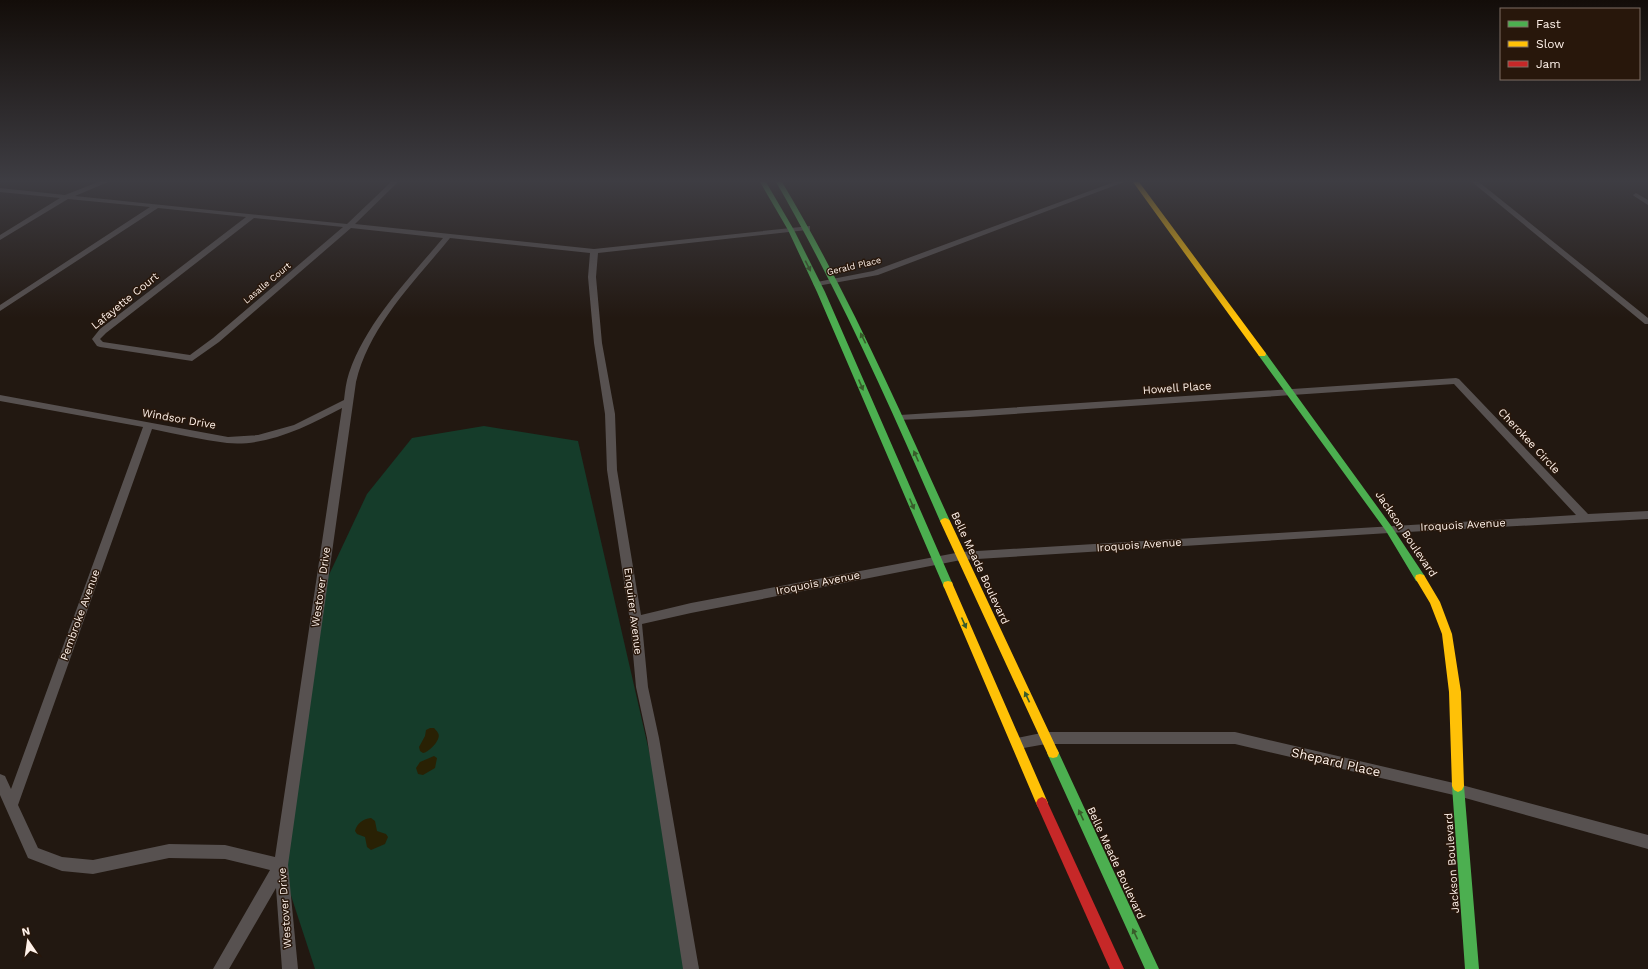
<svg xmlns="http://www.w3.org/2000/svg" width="1648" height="969" viewBox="0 0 1648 969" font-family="'Work Sans',sans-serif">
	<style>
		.green { fill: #153c2a }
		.sand { fill: #292104 }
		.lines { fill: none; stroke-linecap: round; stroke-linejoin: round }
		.street { fill: #575150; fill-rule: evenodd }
		.fast { fill: #4caf50; fill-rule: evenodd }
		.slow { fill: #ffc107; fill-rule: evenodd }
		.jam { fill: #c62828; fill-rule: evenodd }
		.oneway { fill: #385b2a }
		.labels { text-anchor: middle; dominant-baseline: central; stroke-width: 3; stroke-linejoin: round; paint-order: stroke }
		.far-street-label { font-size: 9px; fill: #fff2ea; stroke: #28170b }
		.street-label { font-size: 11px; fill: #fff2ea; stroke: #28170b }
		.near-street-label { font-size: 13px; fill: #fff2ea; stroke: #28170b }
	</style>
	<rect width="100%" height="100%" fill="#221811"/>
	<!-- green -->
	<path class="green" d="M484,426l94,15 121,528h-384l-34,-104 39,-271 47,-100 45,-56z"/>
	<!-- sand -->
	<path class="sand" d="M430,728h4c1,1 3,3 4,5 4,6 -9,19 -15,20l-3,-2 -1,-4 6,-11 1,-6z
		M434,756l3,2 -2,10 -12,7 -5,-1 -2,-6 4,-6z
		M371,818l4,3 2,10 9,3 2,3 -3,7 -14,6 -4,-3 -2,-10 -8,-3 -2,-3c2,-8 8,-12 16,-13z"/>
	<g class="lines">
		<!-- street -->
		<path class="street" d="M98,182h10l-33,14 272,28 44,-42h7l-43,42 239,25 216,-23v4h-3l-209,23 -2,24 6,66 13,71 2,56 24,145 50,-12 270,-51 615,-37 -122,-131 -485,33 -72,3 -2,-2 5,-3 556,-37 3,1 129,135 60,-3v8l-259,14 -428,27 -270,53 -49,11 6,63 11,51 40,231h-16l-36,-231 -11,-51 -6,-66 -23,-151 -2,-56 -11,-71 -6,-66 2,-24 -140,-15c-35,43 -81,88 -94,144l-68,483 10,104h-16l-6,-81 -47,81h-16l57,-99 -45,-11 -56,-1 -76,16 -31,-3 -34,-13 -28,-63v-21l5,2 6,13 132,-362 -143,-26v-6l228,42 30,-2 36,-10 50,-25c1,-9 2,-18 5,-27 18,-52 59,-93 94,-135l-92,-10 -132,114 -27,19 -92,-14 -3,-1 -5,-7 8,-10 146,-112 -88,-9 -158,103v-6l150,-98 -82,-8 -68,41v-5l60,-37 -60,-6v-4l65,7zM254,218l89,9 -130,111 -23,17 -87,-13 -3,-3 6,-6zM342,408l-67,449 -50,-12 -56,-1 -76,16 -31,-3 -24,-9 -20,-43 134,-376c25,5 50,11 75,14 40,4 81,-17 115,-35z
			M1114,182h10l-246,93 -61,11 -4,-2 4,-2 56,-11z
			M1472,182h7l169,136v6h-3z
			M1636,193l12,7v5l-14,-9 -1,-1z
			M1046,732h189l223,52 190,51v14l-190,-53 -223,-52h-189l-28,5 -5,-2 -1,-4 1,-4z"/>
		<!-- fast -->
		<path class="fast" d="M760,182h6l28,48 31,62 128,293 -1,3 -4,1 -4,-1 -1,-3 -126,-293 -29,-62z
			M776,182h6c65,109 116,224 168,339l-2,2h-6l-2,-2c-50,-115 -101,-230 -164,-339z
			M1259,352h6l127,175 32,48 1,3 -1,3 -4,1 -4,-1 -30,-50 -127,-175 -1,-2z
			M1053,748l4,1 102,220h-14l-98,-216 2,-4z
			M1458,780l4,2 2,4 15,183h-14l-13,-183 2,-4z"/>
		<!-- slow -->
		<path class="slow" d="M1133,182h6l126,170 1,2 -1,2h-6z
			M945,518l3,1 2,2 107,228 2,4 -2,4 -4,1 -4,-1 -109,-236 2,-2z
			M1420,574l4,1 16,27 12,32 9,58 3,94 -2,4 -4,2 -4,-2 -2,-4 -3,-94 -7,-58 -12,-31 -15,-25 1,-3z
			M948,581l4,1 1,3 95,218 -2,4 -4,2 -4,-2 -2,-4 -93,-218 1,-3z"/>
		<!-- jam -->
		<path class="jam" d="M1042,797l4,2 78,170h-14l-74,-166 2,-4z"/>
	</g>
	<!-- one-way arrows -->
	<defs><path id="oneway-solid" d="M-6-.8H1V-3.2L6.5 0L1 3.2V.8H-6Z"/></defs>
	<g class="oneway">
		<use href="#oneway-solid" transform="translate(808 266) rotate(63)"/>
		<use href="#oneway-solid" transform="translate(863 338) rotate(-116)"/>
		<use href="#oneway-solid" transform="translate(861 385) rotate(67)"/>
		<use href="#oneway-solid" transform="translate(916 456) rotate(-114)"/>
		<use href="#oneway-solid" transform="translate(912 504) rotate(67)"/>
		<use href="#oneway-solid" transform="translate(964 623) rotate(66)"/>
		<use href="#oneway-solid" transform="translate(1027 697) rotate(-115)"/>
		<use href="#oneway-solid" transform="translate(1081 815) rotate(-115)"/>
		<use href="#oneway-solid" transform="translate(1135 934) rotate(-115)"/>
	</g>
	<!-- sky -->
	<linearGradient id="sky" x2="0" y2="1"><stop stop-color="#130d09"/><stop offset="0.57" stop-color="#3e3d43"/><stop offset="1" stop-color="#3e3d43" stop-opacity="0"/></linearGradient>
	<rect width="1648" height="318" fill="url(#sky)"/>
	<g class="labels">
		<!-- far-street labels -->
		<g class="far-street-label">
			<text transform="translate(854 266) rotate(-13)">Gerald Place</text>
			<text transform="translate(267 283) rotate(-40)">Lasalle Court</text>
		</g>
		<!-- street labels -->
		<g class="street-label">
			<text transform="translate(125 301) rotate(-39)">Lafayette Court</text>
			<text transform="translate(1177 388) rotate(-4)">Howell Place</text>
			<text transform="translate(179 419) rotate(10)">Windsor Drive</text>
			<text transform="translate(1529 441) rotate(47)">Cherokee Circle</text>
			<text transform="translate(1463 525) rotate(-3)">Iroquois Avenue</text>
			<text transform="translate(1406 534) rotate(56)">Jackson Boulevard</text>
			<text transform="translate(1139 545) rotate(-4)">Iroquois Avenue</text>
			<text transform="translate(980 568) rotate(65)">Belle Meade Boulevard</text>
			<text transform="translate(818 583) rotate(-11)">Iroquois Avenue</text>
			<text transform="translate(321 587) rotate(-82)">Westover Drive</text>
			<text transform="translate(633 611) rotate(83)">Enquirer Avenue</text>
			<text transform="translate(80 615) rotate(-70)">Pembroke Avenue</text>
			<text transform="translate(1116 863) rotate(65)">Belle Meade Boulevard</text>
			<text transform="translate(1452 863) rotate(-94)">Jackson Boulevard</text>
			<text transform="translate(285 908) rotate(-94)">Westover Drive</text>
		</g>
		<!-- near-street labels -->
		<g class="near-street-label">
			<text transform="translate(1336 762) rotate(13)">Shepard Place</text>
		</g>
	</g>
	<!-- legend -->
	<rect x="1500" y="8" width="140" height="72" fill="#28170b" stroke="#7e6f64"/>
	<rect x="1508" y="21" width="20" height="6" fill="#4caf50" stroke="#7e6f64"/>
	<text x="1536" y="28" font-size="12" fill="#fff2ea">Fast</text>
	<rect x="1508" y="41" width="20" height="6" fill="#ffc107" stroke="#7e6f64"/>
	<text x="1536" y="48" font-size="12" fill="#fff2ea">Slow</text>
	<rect x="1508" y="61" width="20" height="6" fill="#c62828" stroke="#7e6f64"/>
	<text x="1536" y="68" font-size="12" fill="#fff2ea">Jam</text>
	<!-- north arrow -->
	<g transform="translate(28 941) rotate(347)" stroke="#28170b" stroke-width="3" paint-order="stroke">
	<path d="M0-3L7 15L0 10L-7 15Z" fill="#fff2ea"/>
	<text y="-6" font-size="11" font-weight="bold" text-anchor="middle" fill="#fff2ea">N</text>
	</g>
</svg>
